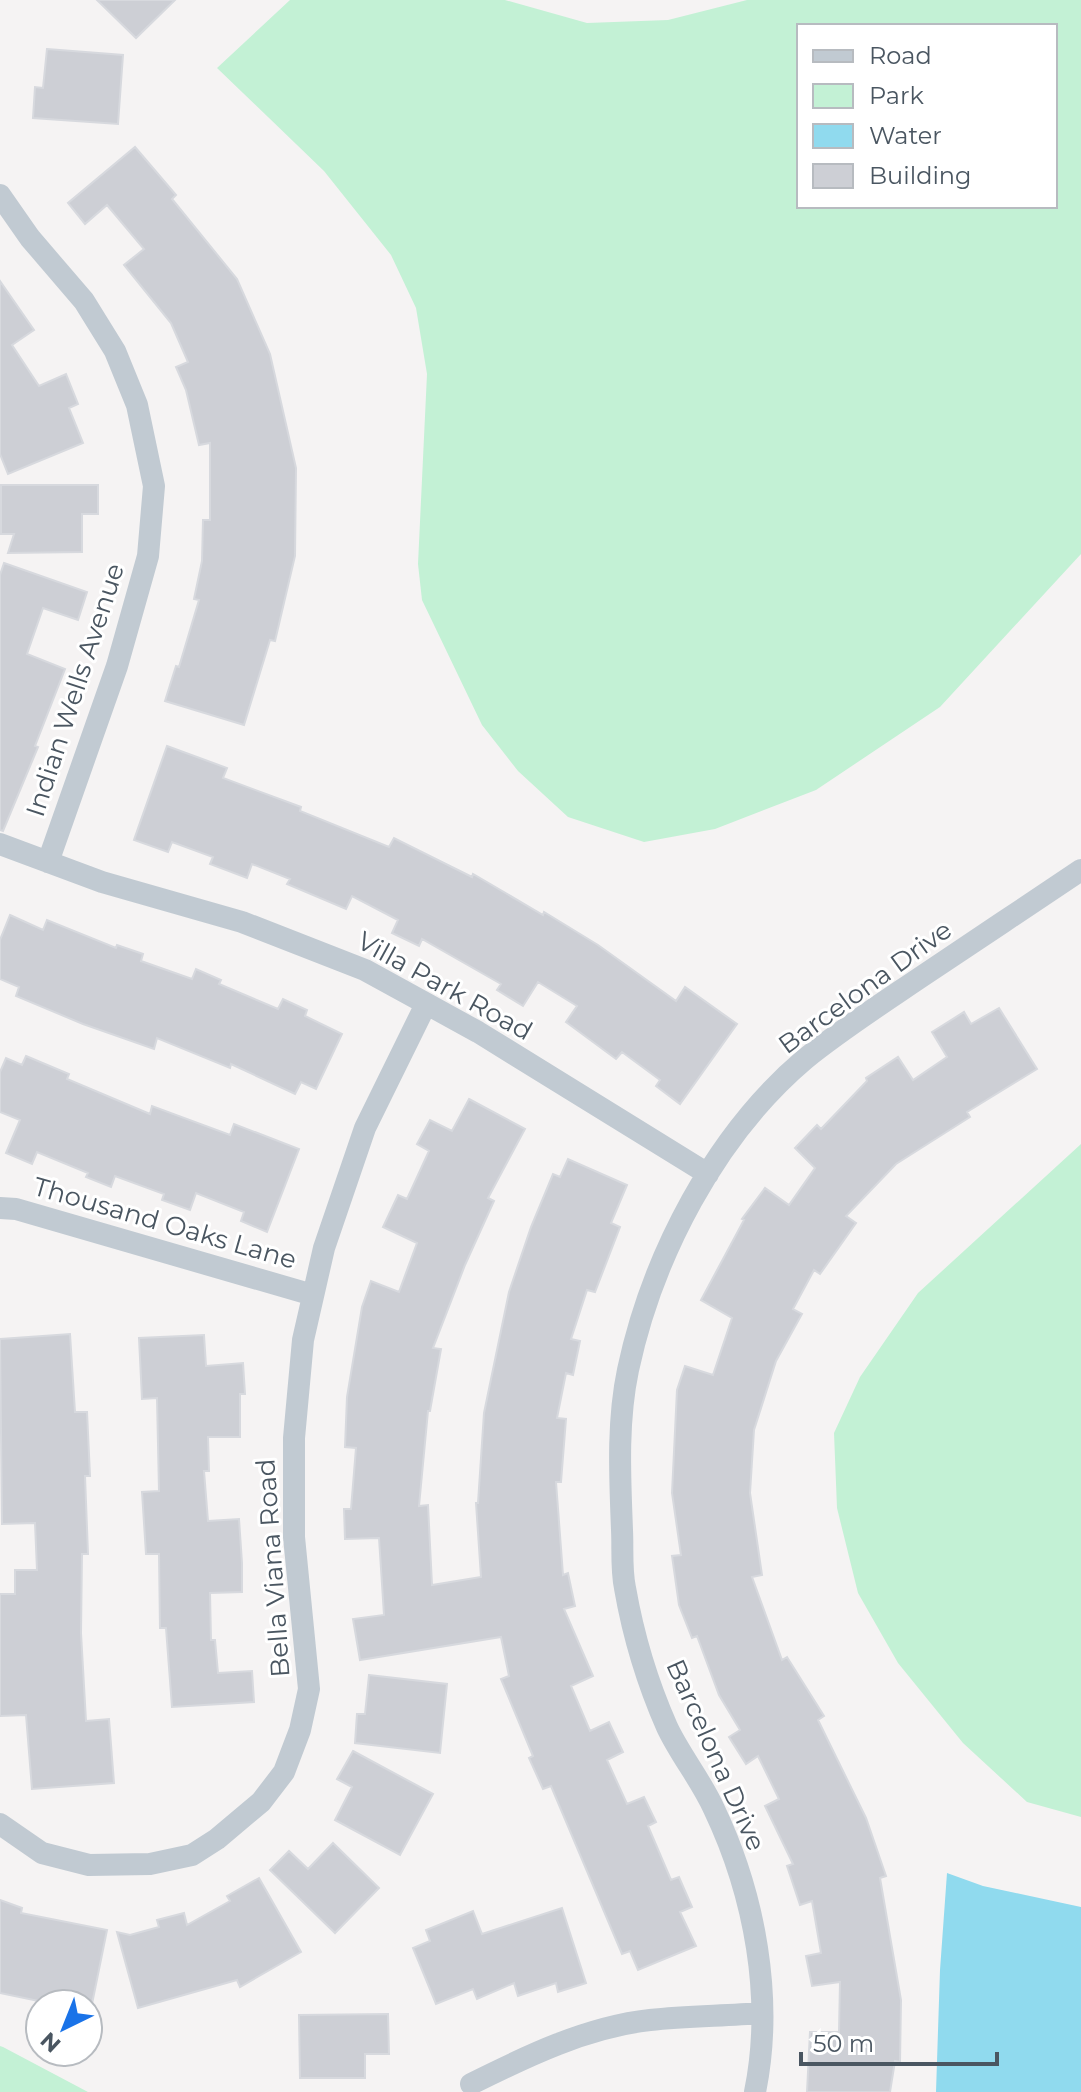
<svg xmlns="http://www.w3.org/2000/svg" width="1081" height="2092" viewBox="0 0 1081 2092" font-family="Montserrat,sans-serif">
	<style>
		.green { fill: #c3f1d5; fill-rule: evenodd }
		.water { fill: #90daee }
		.building { fill: #cdcfd5; stroke: #d7d9de; stroke-width: 2 }
		.lines { fill: none; stroke-linecap: round; stroke-linejoin: round }
		.minor { stroke: #c1cad2; stroke-width: 22 }
		.labels { text-anchor: middle; dominant-baseline: central; stroke-width: 6; stroke-linejoin: round; paint-order: stroke }
		.street-label { font-size: 26px; fill: #4a5661; stroke: #fff }
	</style>
	<rect width="100%" height="100%" fill="#f5f3f3"/>
	<!-- green -->
	<path class="green" d="M290,0h215l82,23 81,-3 79,-20h334v554l-141,153 -124,83 -101,39 -71,13 -76,-25 -50,-46 -36,-46 -60,-125 -4,-36 9,-190 -11,-66 -25,-53 -67,-84 -107,-103zM799,26h256v180h-256z
		M1081,1144v673l-54,-15 -64,-59 -65,-80 -40,-70 -21,-85 -3,-75 26,-56 58,-84z
		M0,2046l3,1 85,45h-88z"/>
	<!-- water -->
	<path class="water" d="M947,1873l36,13 98,21v185h-145l4,-122z"/>
	<!-- building -->
	<path class="building" d="M97,0h78l-39,38z
		M47,49l76,6 -5,69 -85,-6 2,-31 8,1z
		M135,147l41,48 -4,4 65,80 33,75 26,114 -1,88 -20,85 -5,-1 -26,85 -79,-24 11,-35 3,1 20,-67 -5,-1 8,-38 1,-41h7v-77l-11,2 -13,-55 -10,-23 12,-5 -17,-39 -47,-58 20,-16 -37,-44 -22,19 -17,-21z
		M0,281l34,49 -22,15 27,41 27,-12 12,30 -9,4 14,35 -75,31 -8,-20z
		M1,485h97v29h-16v38l-74,1 6,-19h-13z
		M4,563l83,29 -9,28 -35,-12 -16,46 38,15 -30,77 3,1 -35,84 -3,-1v-255z
		M167,746l60,22 -4,10 78,29 -1,4 89,36 5,-9 78,39 1,-3 70,41 1,-3 54,33 78,56 9,-14 52,37 -57,80 -24,-18 4,-6 -38,-28 -6,7 -50,-37 11,-16 -39,-24 -15,24 -26,-16 4,-6 -79,-45 -3,7 -27,-13 6,-13 -46,-24 -6,13 -59,-25 3,-5 -38,-15 -5,14 -37,-14 3,-7 -41,-15 -4,10 -34,-12z
		M10,915l33,15 4,-10 69,28 1,-3 26,9 -2,7 51,18 4,-10 25,11 -2,4 59,25 5,-10 24,11 -2,6 37,18 -26,55 -15,-7 -6,12 -64,-30 -1,4 -73,-30 -3,11 -71,-25 -67,-28 3,-9 -19,-8v-39z
		M999,1008l38,61 -70,43 3,5 -74,47 -50,52 10,7 -36,51 -6,-4 -21,39 9,5 -26,47 -22,69 -4,63 12,82 -10,2 30,83 5,-3 37,59 -6,4 48,98 20,58 -6,2 21,122 -1,62 -5,-1 -5,31h-83l3,-60h29l1,-50 -28,4 -6,-30 15,-3 -9,-52 -12,4 -13,-39 6,-2 -28,-58 14,-7 -21,-43 -12,8 -17,-27 11,-7 -21,-35 -22,-59 -5,2 -13,-33 -7,-49 9,-1 -9,-62 5,-103 8,-24 28,9 19,-57 -31,-18 43,-80 -2,-1 23,-31 24,17 26,-37 -20,-20 22,-23 4,4 46,-48 -1,-3 32,-21 15,23 34,-23 -15,-25 32,-20 7,12z
		M26,1056l43,18 -2,5 83,35 2,-8 78,29 4,-11 65,25 -32,83 -26,-11 3,-9 -48,-19 -6,17 -28,-10 2,-6 -49,-18 -4,11 -25,-10 2,-4 -51,-21 -5,12 -26,-11 14,-33 -20,-8v-40l6,-14 16,7z
		M469,1099l56,30 -37,69 6,3 -29,64 -32,83 8,1 -11,62h-2l-9,95 9,-1 4,80 49,-8 -5,-74h2l6,-90 25,-121 22,-65 22,-53 7,3 8,-18 59,26 -16,38 9,4 -25,65 -8,-2 -16,49 9,2 -7,34 -7,-2 -9,45 9,1 -5,63h-5l7,93 5,-2 7,33 -11,3 29,67 -22,10 19,45 19,-9 14,30 -16,8 20,44 17,-7 12,25 -8,4 23,54 8,-3 13,30 -12,5 16,34 -58,24 -8,-19 -8,3 -71,-168 -8,3 -14,-31 4,-2 -32,-77 8,-3 -8,-39 -141,23 -7,-41 31,-4 -5,-77 -34,1 -1,-30h7l5,-61 -11,-1 2,-50 15,-90 9,-26 28,11 18,-49 -34,-16 15,-32 9,4 22,-48 -12,-7 13,-24 22,11z
		M70,1334l5,78h12l3,64h-5l3,78h-6l-1,79 5,88 23,-2 5,64 -82,6 -6,-74 -26,1v-122h15v-24h22l-2,-47 -33,1 -2,-185z
		M204,1335l2,31 37,-3 2,31h-5v43h-32l1,34h-5l4,50 31,-2 3,44v29l-32,1 1,47h4l3,33 34,-2 2,31 -82,5 -6,-79h-6l-1,-74h-13l-4,-62 17,-1 -2,-93 -15,1 -3,-61z
		M369,1675l78,9 -7,69 -85,-10 2,-29h8z
		M353,1751l80,43 -33,61 -65,-35 17,-33 -15,-8z
		M333,1843l46,45 -44,45 -65,-63 19,-19 19,18z
		M259,1878l42,74 -61,35 -3,-7 -99,28 -21,-76 13,3 29,-8 -2,-7 27,-7 3,12 43,-24 -3,-5z
		M0,1900l22,8 -1,5 86,17 -15,74h-39l-53,-11z
		M562,1908l24,75 -28,9 -2,-9 -38,13 -4,-13 -37,16 -4,-10 -37,15 -23,-56 17,-7 -4,-11 47,-19 9,23z
		M388,2014l1,40h-24v24h-65l-1,-63z"/>
	<g class="lines">
		<!-- minor -->
		<path class="minor" d="M0,195l30,43 54,63 31,50 22,54 17,81 -6,70 -31,110 -69,196
			M0,844l102,38 140,40 123,48 113,62 230,142
			M0,1208l16,1 297,86
			M0,1824l42,29 47,12 61,-1 42,-9 25,-16 44,-37 23,-30 16,-42 9,-41 -15,-152v-99l9,-98 21,-92 41,-120 61,-124
			M471,2084c56,-28 116,-57 179,-64 37,-4 74,-4 111,-7
			M755,2092c19,-93 0,-197 -41,-283 -13,-29 -34,-54 -47,-82 -19,-43 -34,-93 -42,-139 -4,-19 -2,-39 -3,-58 -2,-53 -5,-108 6,-160 24,-113 87,-235 177,-311 37,-30 79,-57 119,-84 52,-35 105,-70 157,-105"/>
	</g>
	<g class="labels">
		<!-- street labels -->
		<g class="street-label">
			<text transform="translate(75 690) rotate(-72)">Indian Wells Avenue</text>
			<text transform="translate(445 986) rotate(29)">Villa Park Road</text>
			<text transform="translate(865 987) rotate(-36)">Barcelona Drive</text>
			<text transform="translate(165 1223) rotate(16)">Thousand Oaks Lane</text>
			<text transform="translate(273 1568) rotate(-94)">Bella Viana Road</text>
			<text transform="translate(716 1755) rotate(66)">Barcelona Drive</text>
		</g>
	</g>
	<!-- legend -->
	<rect x="797" y="24" width="260" height="184" fill="#ffffff" stroke="#b7bbc0" stroke-width="2"/>
	<rect x="813" y="50" width="40" height="12" fill="#c1cad2" stroke="#b7bbc0" stroke-width="2"/>
	<text x="869" y="64" font-size="24" fill="#4a5661">Road</text>
	<rect x="813" y="84" width="40" height="24" fill="#c3f1d5" stroke="#b7bbc0" stroke-width="2"/>
	<text x="869" y="104" font-size="24" fill="#4a5661">Park</text>
	<rect x="813" y="124" width="40" height="24" fill="#90daee" stroke="#b7bbc0" stroke-width="2"/>
	<text x="869" y="144" font-size="24" fill="#4a5661">Water</text>
	<rect x="813" y="164" width="40" height="24" fill="#cdcfd5" stroke="#b7bbc0" stroke-width="2"/>
	<text x="869" y="184" font-size="24" fill="#4a5661">Building</text>
	<!-- north arrow -->
	<g transform="translate(64 2028) rotate(223)"><circle r="38" fill="#ffffff" stroke="#b7bbc0" stroke-width="2"/>
	<path d="M0-6L14 30L0 20L-14 30Z" fill="#1a73e8"/>
	<text y="-12" font-size="22" font-weight="bold" text-anchor="middle" fill="#4a5661">N</text>
	</g>
	<!-- scale -->
	<path d="M801 2052v12h196v-12" fill="none" stroke="#4a5661" stroke-width="4"/>
	<text x="813" y="2052" font-size="24" fill="#4a5661" stroke="#ffffff" stroke-width="6" paint-order="stroke">50 m</text>
</svg>
